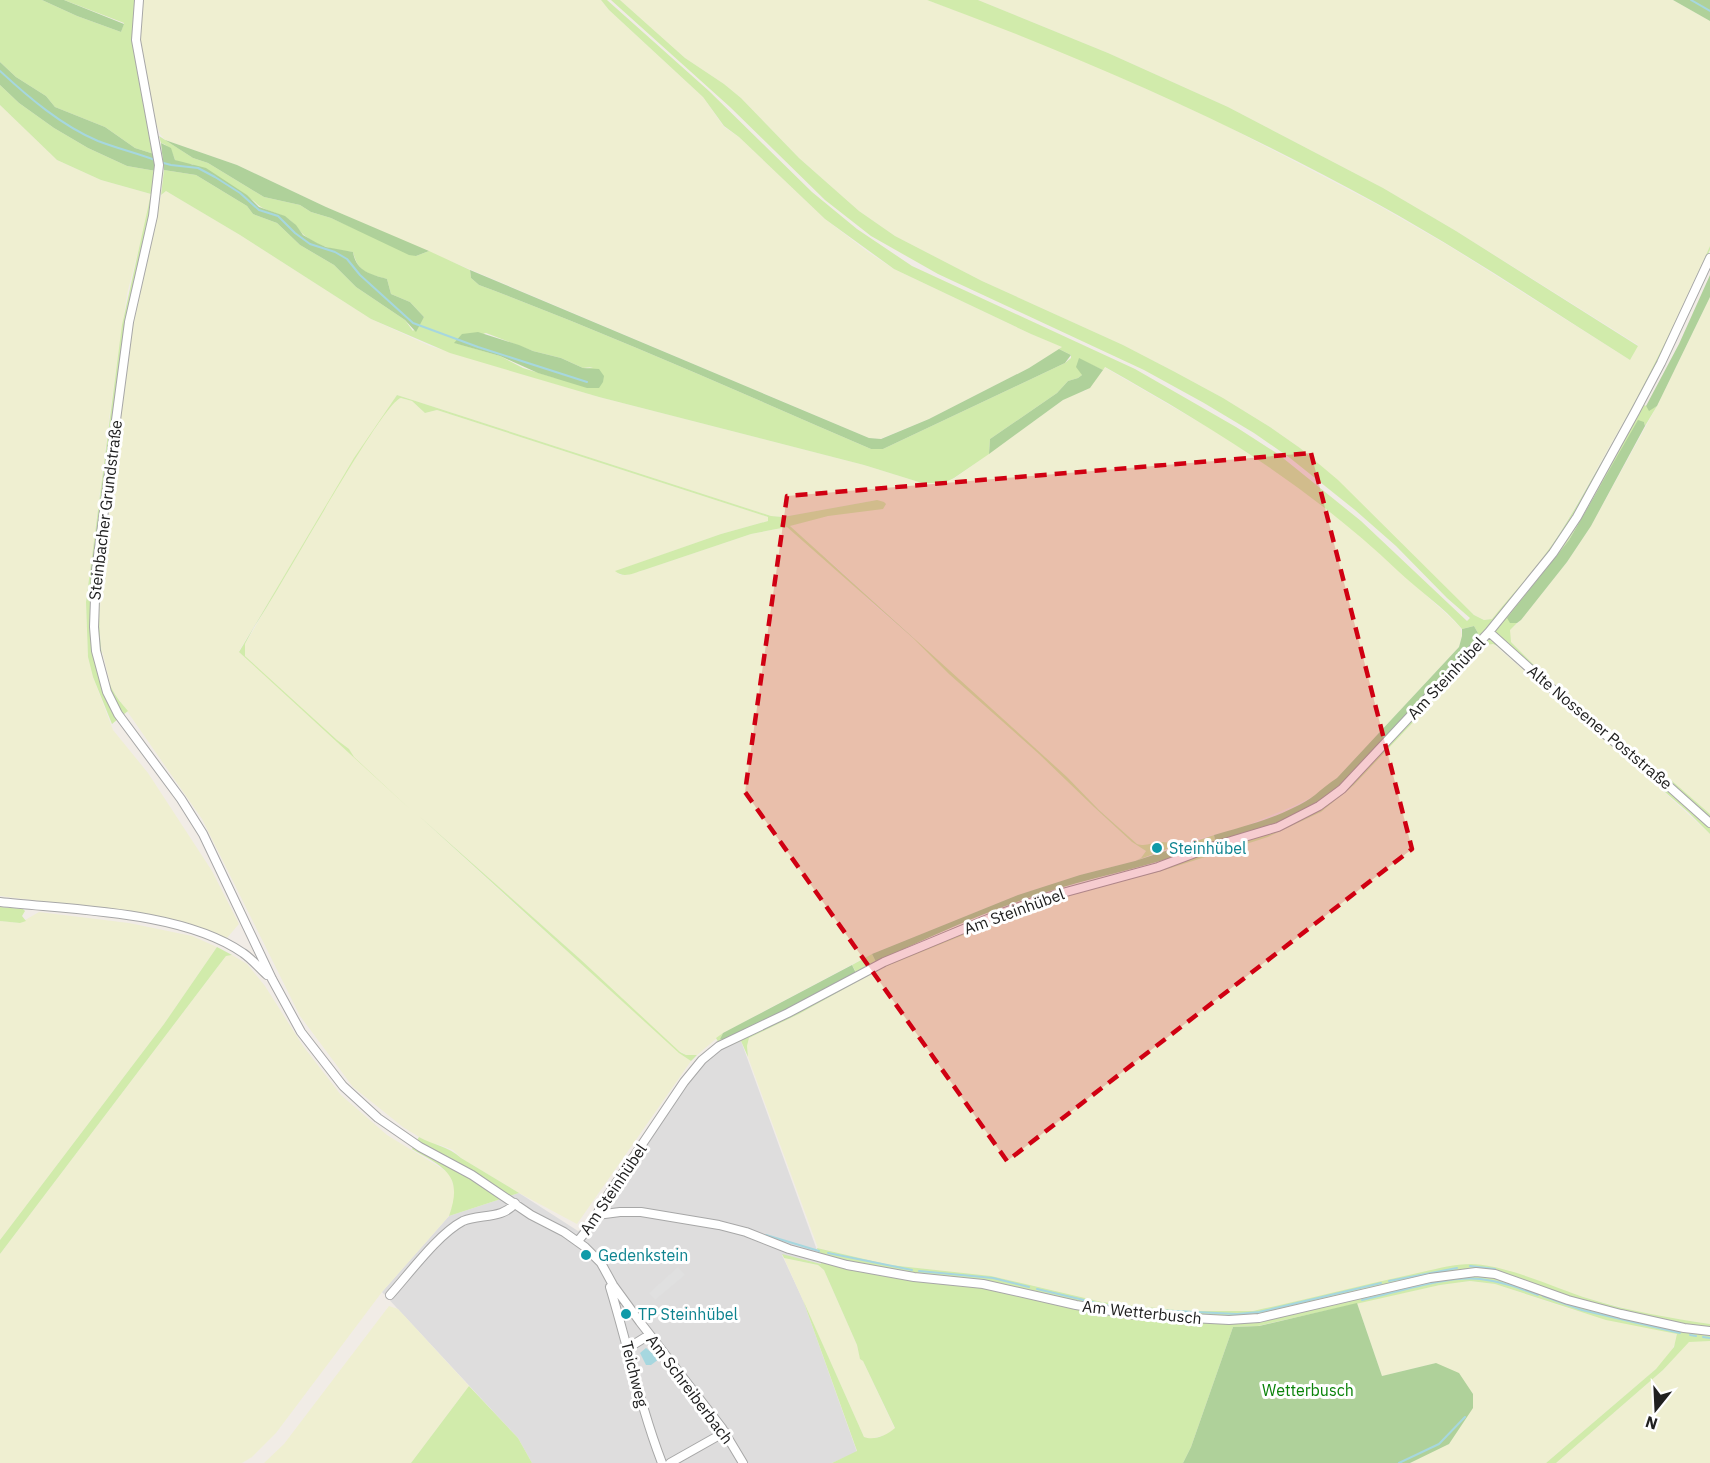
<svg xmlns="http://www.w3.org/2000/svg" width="1710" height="1463" viewBox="0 0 1710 1463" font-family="'IBM Plex Sans',sans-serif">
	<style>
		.residential { fill: #dedddd }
		.farmland { fill: #efefd1; fill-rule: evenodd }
		.grass { fill: #d1ebab; fill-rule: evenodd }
		.forest { fill: #afd19a }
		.parking { fill: #e0e0e0 }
		.water { fill: #a6d7df }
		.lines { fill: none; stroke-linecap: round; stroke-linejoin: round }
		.stream { stroke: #a6d7df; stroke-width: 2 }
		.minor-casing { stroke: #a7a7a7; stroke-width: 10 }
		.minor { stroke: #fff; stroke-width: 8 }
		.marked { fill: #d00012; fill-opacity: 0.2; stroke: #d00012; stroke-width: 4.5; stroke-dasharray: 12 8; stroke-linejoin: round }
		.culture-dot { fill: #0f9aa8; stroke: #fff; stroke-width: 2 }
		.labels { text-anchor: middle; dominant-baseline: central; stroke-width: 6; stroke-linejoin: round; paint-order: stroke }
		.street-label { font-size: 16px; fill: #202020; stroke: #fff }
		.culture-label { font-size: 16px; fill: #0d838f; stroke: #fff; text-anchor: start }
		.park-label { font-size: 16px; fill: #0a8309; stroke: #fff }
	</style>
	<rect width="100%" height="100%" fill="#f1ece6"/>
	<!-- residential -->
	<path class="residential" d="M741,1041l81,223 -40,-9 21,45 54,152 -25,11h-300l-14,-25 -136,-146 67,-76 70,-23 59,38 8,-4 95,-147 7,4 27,-32z"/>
	<!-- farmland -->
	<path class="farmland" d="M143,0h458l8,10 94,87 21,30 15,10 86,82 43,33 26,17 137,65 32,13 -34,21 -100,51 -49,20 -11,-1 -426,-180 -117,-51 -89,-42 -72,-25 -5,-6 -6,-15 -15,-83z
		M620,0h307l77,28 97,40 120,55 155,81 73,42 181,114 8,-15 -182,-114 -73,-43 -155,-81 -120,-54 -130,-53h695l37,21v225l-47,102 -31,59 -61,107 -27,43 -34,42 -18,20 -8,1 -10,-5 -174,-167 -30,-21 -47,-29 -48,-26 -52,-27 -141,-64 -87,-45 -36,-25 -60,-53 -58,-60 -17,-14 -39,-26z
		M0,105l57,55 44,20 50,14 -5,27 -19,73 -17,118 -24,190 2,55 5,20 20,53 35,43 64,98 27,53 -13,15 -114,-29 -112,-14z
		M166,191l74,44 131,84 59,27 169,51 265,68 58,18h22l11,-5 108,-78 13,-8 9,-1 19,-24 112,65 88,58 47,37 100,91 9,9 2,9 -3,11 -122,131 -23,18 -18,9 -53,22 -64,17 -15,-2 -20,4 -7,-2 -38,-34 -32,-33 -16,-13 43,43 38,35 14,9 -5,7 -6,3 -55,14 -62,20 -146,59 -149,79 -26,22h-11l-8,-5 13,11 -114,163 -58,-31 -58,-35 -8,-8 -13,-5 -11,-2 -26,-16 -50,-40 -53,-71 -98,-197 -91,-131 -10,-42 -2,-24 4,-54 29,-246 29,-127zM397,395l374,121 12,1 94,-17 -87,26 20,18 -23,-17 -36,7 -107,36 -18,5h-6l-4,-4 105,-37 47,-13v-4l-331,-107 -12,3 -13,-12 -11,-3 -9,5 -46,71zM329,502l-84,142v12l15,14 -21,-19zM823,555l91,83v1l-40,-34zM420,817l160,142 67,64 -139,-125z
		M1710,297v517l-47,-41 -62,-48 -57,-50 -33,-33 -1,-5v-7l11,-10 46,-58 24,-36 66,-120z
		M1493,644l138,118 79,72v490l-55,-8 -65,-17 -103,-33 -16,-2 -20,3 -198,44 -16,1 -53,-1 -82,-9 -111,-26 -101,-11 -72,-17 -70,-191 -1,-11 2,-8 50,-24 81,-45 85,-35 91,-36 212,-61 53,-25 33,-27 132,-140z
		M39,912l90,11 63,13 25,11 -53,77 -164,216v-319l20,2z
		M232,955l15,9 18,22 38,60 38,49 46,40 62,38 5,14v15l-5,14 -67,76 -106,141 -24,24 -10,6h-242v-209l216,-285 10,-13z
		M784,1258l34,7 6,5 33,75 3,13 3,3 32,68 -6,5 -19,5 -6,-2z
		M1470,1281l25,3 78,26 104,24v5l-7,15 -14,15 -110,94h-136l39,-20 -13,-80 -54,13 -25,-73 83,-18z
		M389,1306l9,3 71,77 -58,77h-147l20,-19z
		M1695,1340l15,1v122h-154l107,-93 26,-29z"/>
	<!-- grass -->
	<path class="grass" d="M0,0h42l35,16 44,16 3,-9 -60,-23h72c-11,52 11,102 18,154l-19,-6 -30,-21 -50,-20 -9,-11 -30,-19 -16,-15z
		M601,0h6l102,91 103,101 45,37 55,37 223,103 101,58 42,27 83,67 106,100 3,-3 -23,-20 -51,-52 -41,-36 -65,-52 -36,-25 -50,-30 -60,-33 -206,-96 -67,-38 -46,-36 -95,-93 -119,-107h9l65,58 39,26 17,14 58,60 60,53 36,25 87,45 141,64 52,27 48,26 47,29 30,21 38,32 136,135 10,5 8,-1c17,-21 36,-41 52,-63 17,-23 32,-49 46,-74 45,-76 84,-155 120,-236v4l-72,151 8,5 3,4 8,-4 -12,20 -1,-4 -49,72 -26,46 -34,44 -25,39h7l-7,7 1,12 33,33 57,50 62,48 47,41v20l-22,-22 -191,-166 -4,-2 -7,1 -132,140 -33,27 -53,25 -110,35 -102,26 -36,14 -140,57 -81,45 -50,24 -2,8 1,11 -7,-16 -19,8 -6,-11 7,-5 -3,6 136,-67 -4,-7 20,-11 4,8 82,-36 79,-31 119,-31 41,-19 -1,-4 18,-6 1,5 102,-37 23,-18 20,-21 118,-131 -4,-7 -12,3c-18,-22 -44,-39 -64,-58 -89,-85 -187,-144 -293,-204l-2,3 -24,-11 3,16 -4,3 -10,3 -11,12 -67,46 -1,15 -35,24 -10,5h-22l-58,-18 -265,-68 -149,-44 -79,-34 -131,-84 -64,-38 -10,-6 -5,4 3,-25 32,5 51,31 6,8 24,9 23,22 34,20 22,22 49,33 8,11 11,-14 -14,-15 -19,-8 -4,-15c-18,-5 -29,-6 -34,-27 -17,-2 -35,-5 -49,-17 -6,-5 -9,-12 -17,-17 -11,-7 -24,-6 -33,-17l-62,-37h-9l-8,-4c-2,-7 -6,-15 -14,-17l-2,-7 34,22 15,5 56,34 36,8 11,7 20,6 85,38 13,-5 41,19 1,8 8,7c133,50 262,108 392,164h12l182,-86 6,-5v-3l-12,-6 3,-2 -31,-13 -137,-65 -69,-50 -86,-82 -15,-11 -21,-29 -94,-87zM486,333l47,18 28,7 22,10 10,-1 -38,11 -32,-10 -23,-12 -45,-13z
		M927,0h51l130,53 120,54 155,81 73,43 182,115 -8,14c-84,-53 -167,-109 -254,-157 -144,-79 -294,-146 -449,-203z
		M0,85l19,18 35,25 34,20 39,18 29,5 -2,23 -29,128 -34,278v28l7,47 6,20 14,24 -6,5 -19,-47 -5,-20 -2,-55 36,-277 29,-131 -50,-14 -44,-20 -57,-55z
		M397,395l374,121 12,1 94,-17 7,2 2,2 -3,5 -55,7 -38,10 277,251 32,33 38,34c10,3 14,-2 24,-2 9,0 16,2 25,0l-51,19 6,-3 5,-7 -14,-9 -38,-35 -55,-53 -90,-80 -35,-35 -127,-112 -36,7 -107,36c-11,3 -20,9 -29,1l106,-37 47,-13v-4l-331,-107 -12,3 -13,-12 -11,-3c-19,4 -125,199 -147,229l-9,17v12l92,84 12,9 5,8 57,53 -172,-158 115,-194z
		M116,446h2c-8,62 -34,188 -6,243 4,8 10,15 16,22l-5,4c-35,-54 -27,-118 -19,-178 4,-31 8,-61 12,-91z
		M419,816l161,143 100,93 6,3h11l-6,6 -12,-8z
		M0,907l23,2 2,2 -3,5 4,5 -6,2 -20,-2z
		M217,947l15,8 -6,1 -10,13 -216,285v-14l164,-216z
		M419,1137c14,8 29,9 42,21l58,35 -70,23c15,-42 -5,-48 -37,-67z
		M817,1248l73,17 101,11 111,26 82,9h69c52,-11 104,-25 156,-36 20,-4 42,-11 62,-11 36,1 84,24 119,35 39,12 79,19 120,25v17l-21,1 -26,28 -107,93h-10l110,-94 18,-22 3,-13 -71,-14 -111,-36 -25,-3 -30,4 -182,41 -25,1 -42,120 -8,16h-351l25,-12 -54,-151 61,137c10,4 23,-2 31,-9l-32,-67 -3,-2 -3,-14 -33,-75 -6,-5 -34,-7 -2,-4 39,10z
		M469,1386l49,52 14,25h-121z"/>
	<!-- forest -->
	<path class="forest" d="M42,0h22l60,24 -3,8 -44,-16z
		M1673,0h37v21z
		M0,62l16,15 30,19 9,11 50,20 30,21 19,6 2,17 -29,-5 -39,-18 -34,-20 -35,-25 -19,-18z
		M165,140l72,25 89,42 103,44 -13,5 -7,-1 -78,-37 -20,-6 -11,-7 -36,-8 -56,-34 -15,-5z
		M161,143l10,5 4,12 31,8 41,27 12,12 26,9 11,9 7,10 14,8 9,4 27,5c3,19 17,22 34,27l4,15 19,8 14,15 -8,15 -11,-12 -49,-33 -22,-22 -34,-20 -23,-22 -24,-9 -6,-8 -51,-31 -32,-5z
		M470,270l399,168 12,1 48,-20 100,-51 30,-19 12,6 -6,8 -182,86h-12c-130,-56 -259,-114 -392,-164l-8,-7z
		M1710,275v22l-53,109 -8,5 -3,-5 33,-62z
		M478,332l41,13 14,6 28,7 22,10 16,1 5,7 -1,6 -4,6h-12l-49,-15 -38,-17 -46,-13 8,-9z
		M1079,358l24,12 -13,18 -27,12 -74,54 1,-15 67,-46 11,-12 10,-3 4,-3 -6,-8z
		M1638,420l6,2 1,4 -54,100 -24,36 -46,58 -4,3h-7l-3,-5 62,-78z
		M1474,626l4,7 -6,12 -132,140 -23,18 -28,16 -68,22 -6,-1 -1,-5c32,-9 74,-20 101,-40 7,-6 14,-12 22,-17l122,-131 3,-11v-7z
		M1196,841l1,4 -2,5c-52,18 -106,28 -158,45 -55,18 -109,42 -161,67l-4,-8 146,-59 62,-20 55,-14z
		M852,965l4,8 -59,32 -70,34h-7l3,-6z
		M1357,1303l25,73 54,-13 23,10 14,21v14l-24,36 -39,19h-227l8,-16 42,-120 26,-1z"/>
	<!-- parking -->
	<path class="parking" d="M678,1267l7,8 -30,25 -6,-7z"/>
	<!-- water -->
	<path class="water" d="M646,1348l13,11 -8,6h-5l-6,-12z"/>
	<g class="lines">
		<!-- stream -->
		<path class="stream" d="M1691,0l19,11
			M0,71c28,26 62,55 98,70 18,7 38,12 57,19
			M160,162l11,3 27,3 17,9 25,16 19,17 19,6 17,17 15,11 25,8 12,7 13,16 53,48 65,24 109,35
			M766,1235l53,16
			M828,1253l84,17
			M1470,1266l25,3
			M919,1271l74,7 36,9
			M1389,1281l68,-13
			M1037,1289l68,16 49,5 83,4 22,-2 122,-29
			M1543,1296l39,14 98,23
			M1362,1300c33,-7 85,-25 118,-21 20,2 39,9 58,16
			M1690,1335l6,1
			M1703,1337l7,1
			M1399,1463l40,-19 26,-27"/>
		<!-- minor casing -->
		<g class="minor-casing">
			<path id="minor" d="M139,0l-3,40 23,125 -6,51 -24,106 -33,249 -2,56 2,24 11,41 11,22 63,85 22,35 69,145 29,53 42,54 35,32 42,29 52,28 59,40 33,17 21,15 16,16 12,22 27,37 82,106 21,35
				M1489,632l97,87 77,62 47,42
				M0,902c72,8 183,9 243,51 9,6 16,15 24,22
				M597,1215l23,-3h21l78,13 27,7 43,17 58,16 67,12 69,7 93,21 59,10 94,5 30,-2 171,-40 46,-6 19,2 73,26 53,14 63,14 26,3
				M578,1241l13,-16 15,-27 78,-116 18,-22 17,-14 69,-33 96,-51 118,-49 42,-15 114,-31 53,-20 67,-20 41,-21 23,-17 147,-157 64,-79 24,-36 58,-105 26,-49 49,-105
				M612,1286l-2,1c18,59 30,119 52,176
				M390,1295c19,-21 48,-61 73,-74 16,-7 41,-2 52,-18
				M628,1348l21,-13
				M670,1463l55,-31"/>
		</g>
		<!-- minor -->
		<use href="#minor" class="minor"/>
	</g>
	<!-- marked area -->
	<path class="marked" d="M1311,453l101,396 -405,312 -262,-369 42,-296z"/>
	<!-- markers -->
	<g class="culture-dot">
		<circle cx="1157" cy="848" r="6"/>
		<circle cx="586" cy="1255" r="6"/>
		<circle cx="626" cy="1314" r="6"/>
	</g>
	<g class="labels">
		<!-- street labels -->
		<g class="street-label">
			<text transform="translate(105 510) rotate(-83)">Steinbacher Grundstraße</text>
			<text transform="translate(1446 678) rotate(-47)">Am Steinhübel</text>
			<text transform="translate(1600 727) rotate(40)">Alte Nossener Poststraße</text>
			<text transform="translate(1014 911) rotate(-20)">Am Steinhübel</text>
			<text transform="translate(613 1189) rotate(-56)">Am Steinhübel</text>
			<text transform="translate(1142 1312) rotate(6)">Am Wetterbusch</text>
			<text transform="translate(635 1374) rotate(76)">Teichweg</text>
			<text transform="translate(690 1389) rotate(53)">Am Schreiberbach</text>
		</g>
		<!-- culture labels -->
		<g class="culture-label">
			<text x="1169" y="848">Steinhübel</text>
			<text x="598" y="1255">Gedenkstein</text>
			<text x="638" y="1314">TP Steinhübel</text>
		</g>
		<!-- park labels -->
		<g class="park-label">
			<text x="1308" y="1390">Wetterbusch</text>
		</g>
	</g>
	<!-- north arrow -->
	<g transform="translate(1656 1409) rotate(198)" stroke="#ffffff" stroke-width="4.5" paint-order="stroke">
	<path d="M0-4.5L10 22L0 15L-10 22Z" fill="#202020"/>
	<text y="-9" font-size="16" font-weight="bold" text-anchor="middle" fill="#202020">N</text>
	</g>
</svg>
